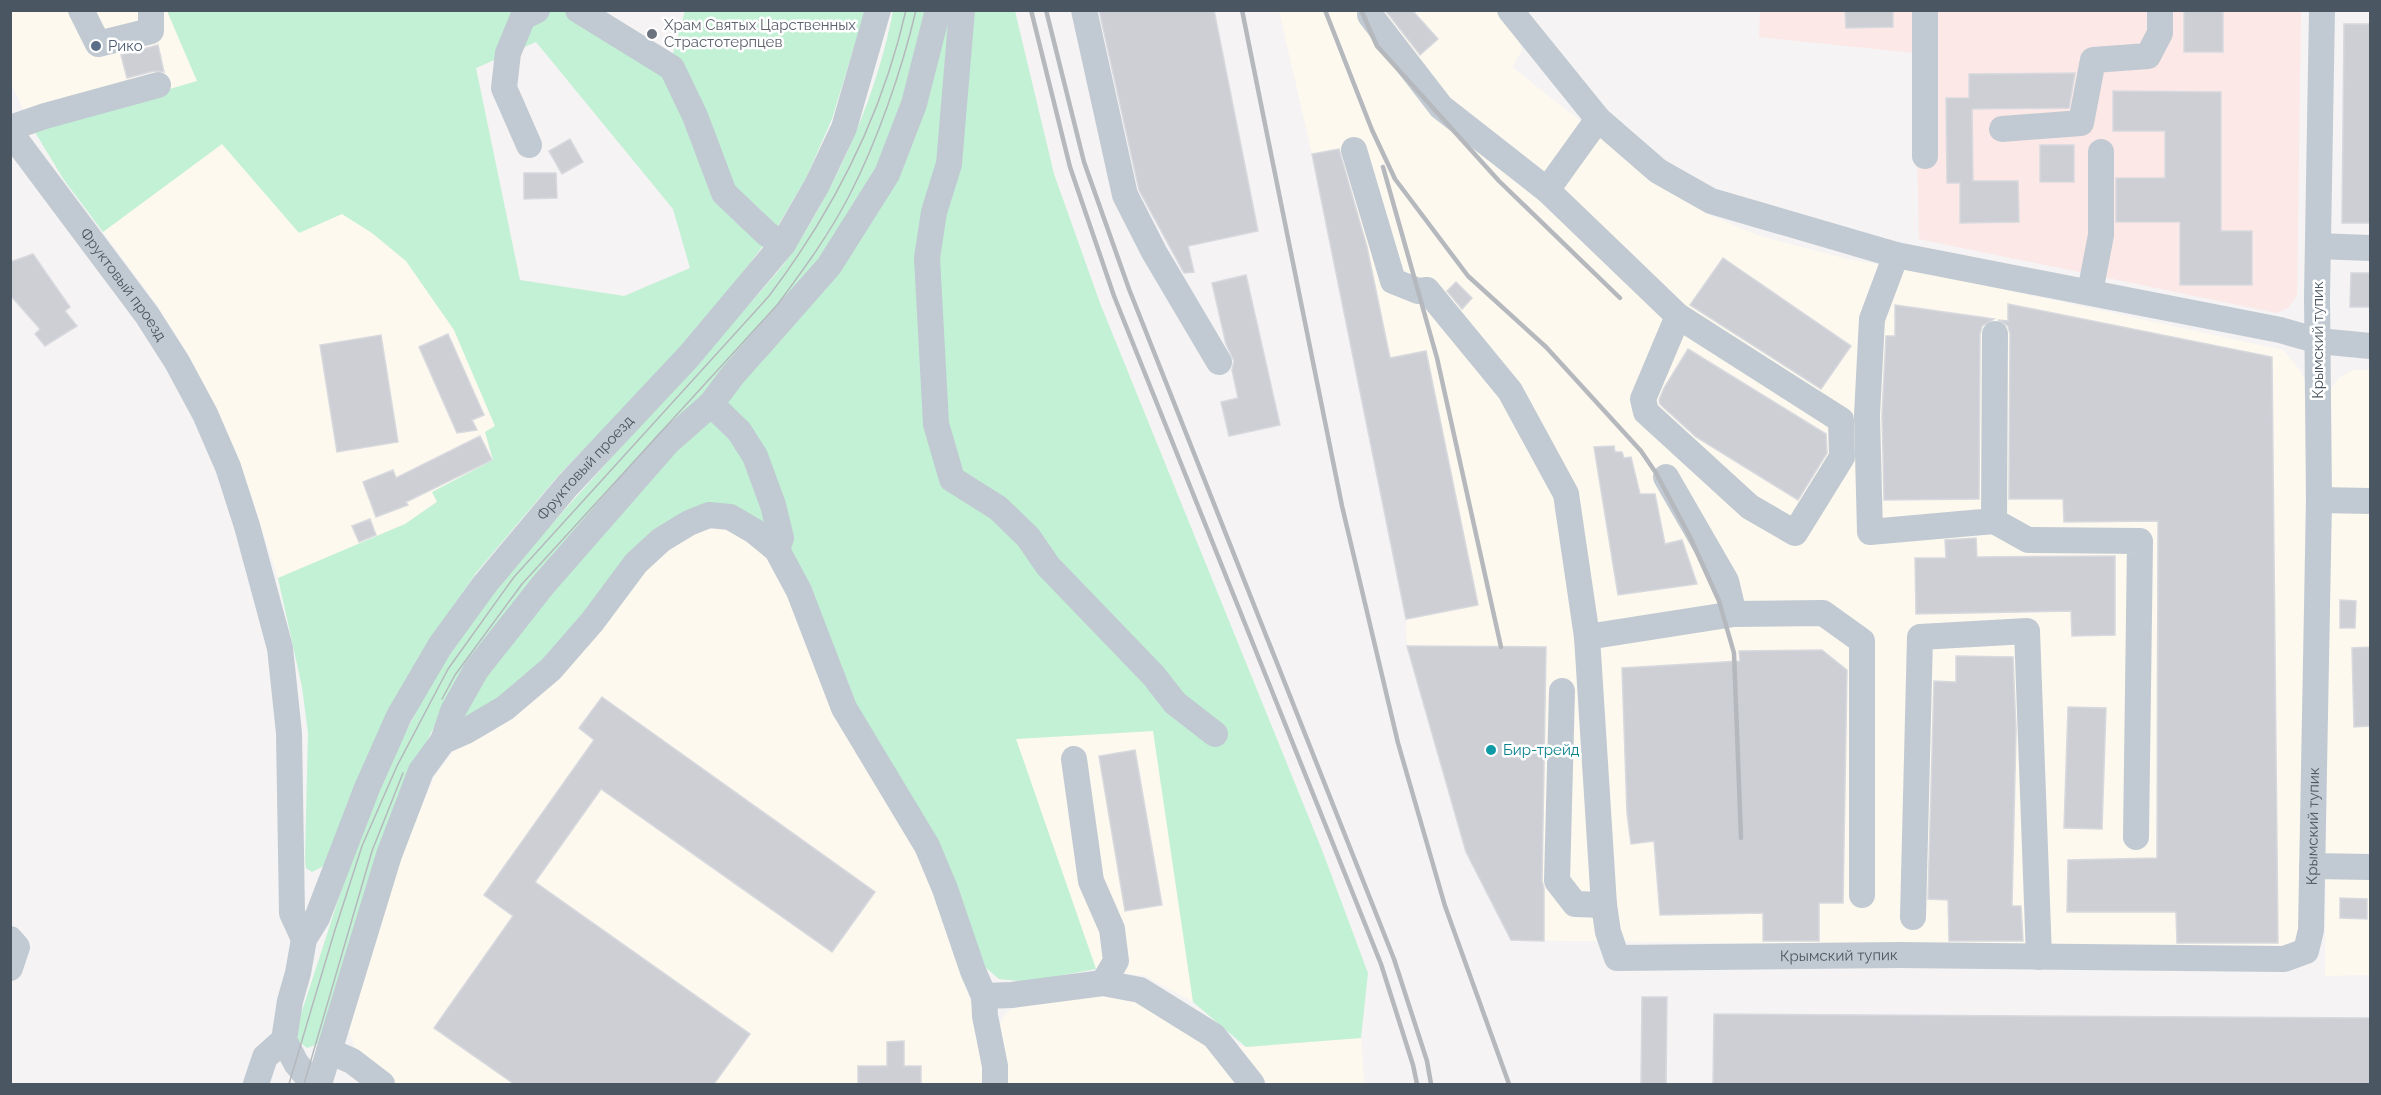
<svg xmlns="http://www.w3.org/2000/svg" width="2381" height="1095" viewBox="0 0 2381 1095" font-family="Raleway,sans-serif">
	<style>
		.commercial { fill: #fdf9ef }
		.medical { fill: #fce8e6 }
		.green { fill: #c3f1d5; fill-rule: evenodd }
		.building { fill: #cdcfd5; stroke: #d7d9de; stroke-width: 1.5 }
		.lines { fill: none; stroke-linecap: round; stroke-linejoin: round }
		.minor { stroke: #c1cad2; stroke-width: 26 }
		.tram { stroke: #b5b8bd; stroke-width: 1.5 }
		.rail { stroke: #b5b8bd; stroke-width: 4.5 }
		.worship-dot { fill: #6b7280; stroke: #fff; stroke-width: 2 }
		.service-dot { fill: #5c6f8a; stroke: #fff; stroke-width: 2 }
		.culture-dot { fill: #0f9aa8; stroke: #fff; stroke-width: 2 }
		.labels { text-anchor: middle; dominant-baseline: central; stroke-width: 5; stroke-linejoin: round; paint-order: stroke }
		.worship-label { font-size: 15px; fill: #5b616d; stroke: #fff; text-anchor: start }
		.service-label { font-size: 15px; fill: #4e5e75; stroke: #fff; text-anchor: start }
		.street-label { font-size: 15px; fill: #4a5661; stroke: #fff }
		.culture-label { font-size: 15px; fill: #0d838f; stroke: #fff; text-anchor: start }
	</style>
	<rect width="100%" height="100%" fill="#f5f3f3"/>
	<!-- commercial -->
	<path class="commercial" d="M11,10l156,1 30,70 -164,48 -22,-45z
		M1279,11h223l9,11 11,28 -10,17 156,123 44,26 48,20 87,23 76,13 360,78 17,20 7,16 -7,540 -5,15 -11,10 -773,-11 -45,-88 -59,-206 -1,-27 -94,-465z
		M222,144l77,88 43,-18 30,19 34,28 48,69 41,96 -10,6 8,28 -60,32 4,9 -32,23 -127,54 -37,-114 -24,-55 -28,-53 -32,-51 -54,-73z
		M2353,370h17v605l-45,1 5,-587 9,-11z
		M712,521l23,6 38,33 147,293 32,88 10,37 11,30 11,76h-592l-35,-30 -9,-25 51,-171 36,-82 18,-24 42,-22 17,-15 137,-149 26,-24z
		M1154,731l39,271 -48,-26 -49,-7 -80,-230z
		M1108,992l30,5 68,43 40,7 115,-9 3,46h-359l-6,-58 6,-12 13,-9z"/>
	<!-- medical -->
	<path class="medical" d="M1760,11h541l-4,284 -8,12 -12,6 -358,-74 -4,-186 -156,-16z"/>
	<!-- green -->
	<path class="green" d="M167,11h425l80,46 13,-46h180l-33,108 -26,59 -30,51 -46,60 -52,62 -121,126 -81,96 -45,66 -107,227 -12,6 -6,-4 -1,-9 3,-126 -6,-46 -24,-109 127,-54 32,-22 -5,-10 61,-32 -8,-28 10,-6 -41,-96 -48,-69 -34,-28 -30,-19 -43,19 -77,-89 -119,88 -39,-52 -31,-51 164,-48zM536,42l137,167 17,59 -66,28 -104,-16 -44,-212z
		M893,11h35l-21,91 -29,68 -58,92 -378,449 -30,60 -87,261 -7,12 -11,4 -10,-8 4,-26 56,-172 34,-81 50,-97 67,-91 253,-282c12,-14 25,-28 34,-43 45,-69 83,-157 98,-237z
		M947,11h68l39,163 46,129 222,547 46,123 -7,65 -115,9 -53,-45 -40,-271 -137,8 80,230 -70,13 -27,-3 -19,-16 -129,-261 -42,-115 -103,-83 -121,111 -42,46 -44,41 -30,18 -7,-4 21,-42 395,-462z"/>
	<!-- building -->
	<path class="building" d="M1099,10h115l44,221 -70,15 6,26 -10,1 -45,-83z
		M1385,10h27l26,29 -18,16z
		M1845,10h48v17l-47,1z
		M2184,10h39v42h-39z
		M2344,24h26v199h-28z
		M158,45l6,27 -10,-1 -27,7 -6,-23z
		M2075,73l-6,35 -97,1 1,72h45l1,41 -59,1v-40h-13l-1,-85h23v-24z
		M2113,91l108,1v139h31v54h-72v-63h-64v-44h49v-47h-52z
		M570,139l13,23 -21,12 -13,-23z
		M2040,145h34v37h-34z
		M1339,149l28,98 23,111 36,-7 52,254 -72,14 -94,-465z
		M524,173h32l1,25 -33,1z
		M33,254l37,53 -5,4 12,15 -32,20 -10,-12 5,-5 -30,-34v-33z
		M1723,258l128,88 -30,43 -131,-84z
		M2351,273h19v34h-20z
		M1246,275l34,150 -51,11 -8,-34 17,-4 -6,-28 2,-9 -8,-17 -14,-61z
		M1456,282l16,16 -10,11 -15,-18z
		M2008,304l264,53 6,586h-101l-1,-31h-109l1,-52 89,-2 1,-337 -94,1 -1,-23h-54l1,-165 -2,-8 -10,-6 10,1z
		M1895,305l99,14 -12,7 -2,8 -1,165 -95,1 -2,-85 4,-79h9z
		M448,334l36,81 -12,5 5,10 -20,3 -38,-86z
		M381,335l17,107 -61,10 -17,-107z
		M1688,349l138,85 1,19 -29,47 -102,-63 -36,-33 -1,-4 5,-12z
		M480,436l12,24 -86,42 2,3 -32,12 -13,-35 30,-12 3,8z
		M1614,446l1,6h7l2,6 7,-1 9,37h15l10,50 17,-4 15,44 -79,11 -24,-148z
		M370,519l6,16 -17,7 -7,-16z
		M1976,538l1,19 138,-1v79l-43,1 -1,-25 -155,3 -1,-56h31l-1,-18z
		M2340,600l16,1 -1,27h-15z
		M1407,646l139,1 -4,234 2,7v53l-33,-1 -45,-88z
		M2370,647v79l-16,1 -2,-79z
		M1822,650l25,20 -4,233h-24v38h-56v-28l-103,2 -6,-74 -23,3 -4,-31 -5,-145 118,-7 -1,-10z
		M1956,656l57,1 3,73 -4,176h9l2,35h-74l-1,-41 -20,-1 6,-218 22,1z
		M602,697l273,195 -43,60 -231,-163 -66,93 215,152 -36,50h-200l-80,-56 79,-112 -29,-21 110,-155 -15,-12z
		M2068,707l38,1 -4,121 -38,-1z
		M1135,750l27,155 -37,6 -26,-155z
		M2340,898l27,1v20l-27,-1z
		M1642,997h25l-1,87h-25z
		M1714,1014l656,4v66h-657z
		M904,1041v25h17v18h-63v-18h29v-24z"/>
	<g class="lines">
		<!-- minor -->
		<g class="minor">
			<path d="M81,10l17,34 53,-13v-21"/>
			<path d="M578,10l94,58 23,48 29,77 43,41 16,10"/>
			<path d="M962,10l-13,154 -15,48 -7,46 9,166 16,55 46,29 30,29 20,29 106,110 21,27 40,31"/>
			<path d="M1084,10l41,185 29,57 65,110"/>
			<path d="M1510,10l88,109 60,52 53,30 185,54 384,75 39,11 51,5"/>
			<path d="M1925,10v146"/>
			<path d="M1370,15l71,92 106,83 131,126 163,104 1,37 -47,76 -45,-26 -104,-95 -3,-13 35,-83"/>
			<path d="M10,128l35,-12 113,-31"/>
			<path d="M2002,129l79,-6 12,-63 55,-4 12,-23v-23"/>
			<path id="s1" d="M10,132l137,183 30,47 28,52 23,53 19,59 33,122 9,85 3,180 12,26"/>
			<path d="M529,145l-25,-57 4,-35 15,-36 14,-7"/>
			<path d="M1354,150l39,131 25,10 9,-1 83,101 56,103 21,143"/>
			<path d="M1547,190l51,-71"/>
			<path d="M2318,246l52,2"/>
			<path d="M1896,255l-24,64 -5,96 3,117 124,-11 1,-187"/>
			<path d="M2090,292l11,-57v-83"/>
			<path d="M711,404l28,27 16,25 18,49 8,33 -4,12"/>
			<path d="M1666,477l60,104 8,33 89,-1 39,28v254"/>
			<path d="M2319,500l51,1"/>
			<path d="M1994,521l34,19 112,1 -4,296"/>
			<path id="s2" d="M1734,614l-147,23 17,268 4,27 9,26 282,-3 385,4 22,-8 5,-21 8,-430 -2,-203 5,-287"/>
			<path d="M1562,691l-5,190 18,23 29,1"/>
			<path d="M443,741l10,-30 23,-41 67,-85 125,-143 43,-38 21,-28 97,-110 58,-92 27,-70 24,-94"/>
			<path d="M1074,759l17,122 21,48 4,32 -13,22"/>
			<path d="M2312,866l58,1"/>
			<path d="M1913,917l7,-280 107,-6 12,326"/>
			<path d="M10,939l7,8 -7,21"/>
			<path d="M984,996l28,-1 91,-12 37,7 74,46 38,48"/>
			<path d="M329,1051l23,10 30,23"/>
			<path d="M256,1084l9,-27 19,-17"/>
			<path id="s3" d="M313,1084l-17,-21 -12,-23 6,-39 8,-28 6,-34 13,-21 50,-130 32,-72 41,-70 45,-62 82,-98 122,-130 94,-112 34,-59 27,-57 34,-118"/>
			<path d="M319,1084l70,-229 32,-84 22,-30 23,-10 39,-23 46,-39 41,-47 44,-59 25,-23 28,-17 20,-8 21,2 24,14 23,19 22,41 45,117 83,138 18,43 28,82 11,25 1,20 10,50v18"/>
		</g>
		<!-- tram -->
		<path class="tram" d="M442,699l13,-24 67,-91 256,-280c25,-34 51,-69 71,-108 28,-54 53,-126 67,-186
			M289,1084l45,-151 28,-87 35,-80 51,-97 66,-92 255,-281c65,-86 113,-180 137,-286
			M304,1084l68,-233 31,-78"/>
		<!-- rail -->
		<path class="rail" d="M1031,10l39,157 44,129 267,668 32,101 4,19
			M1046,10l38,152 45,127 265,670 33,102 4,23
			M1242,10l100,496 56,237 47,163 64,178
			M1325,10l47,120 23,49 73,97 78,71 95,104 15,22 34,64 29,64 15,52 7,185
			M1361,10l16,36 122,135 121,117
			M1383,167l54,191 64,289"/>
	</g>
	<!-- markers -->
	<circle class="worship-dot" cx="652" cy="34" r="6"/>
	<circle class="service-dot" cx="96" cy="46" r="6"/>
	<circle class="culture-dot" cx="1491" cy="750" r="6"/>
	<g class="labels">
		<!-- worship labels -->
		<g class="worship-label">
			<text x="664" y="25">Храм Святых Царственных<tspan x="664" dy="17">Страстотерпцев</tspan></text>
		</g>
		<!-- service labels -->
		<g class="service-label">
			<text x="108" y="46">Рико</text>
		</g>
		<!-- street labels -->
		<g class="street-label">
			<text stroke="none"><textPath href="#s1" startOffset="190">Фруктовый проезд</textPath></text>
			<text transform="translate(2318 340) rotate(-90)">Крымский тупик</text>
			<text stroke="none"><textPath href="#s3" startOffset="710">Фруктовый проезд</textPath></text>
			<text stroke="none"><textPath href="#s2" startOffset="1288">Крымский тупик</textPath></text>
			<text stroke="none"><textPath href="#s2" startOffset="694">Крымский тупик</textPath></text>
		</g>
		<!-- culture labels -->
		<g class="culture-label">
			<text x="1503" y="750">Бир-трейд</text>
		</g>
	</g>
	<!-- border -->
	<rect width="2381" height="1095" fill="none" stroke="#4a5661" stroke-width="24"/>
</svg>
